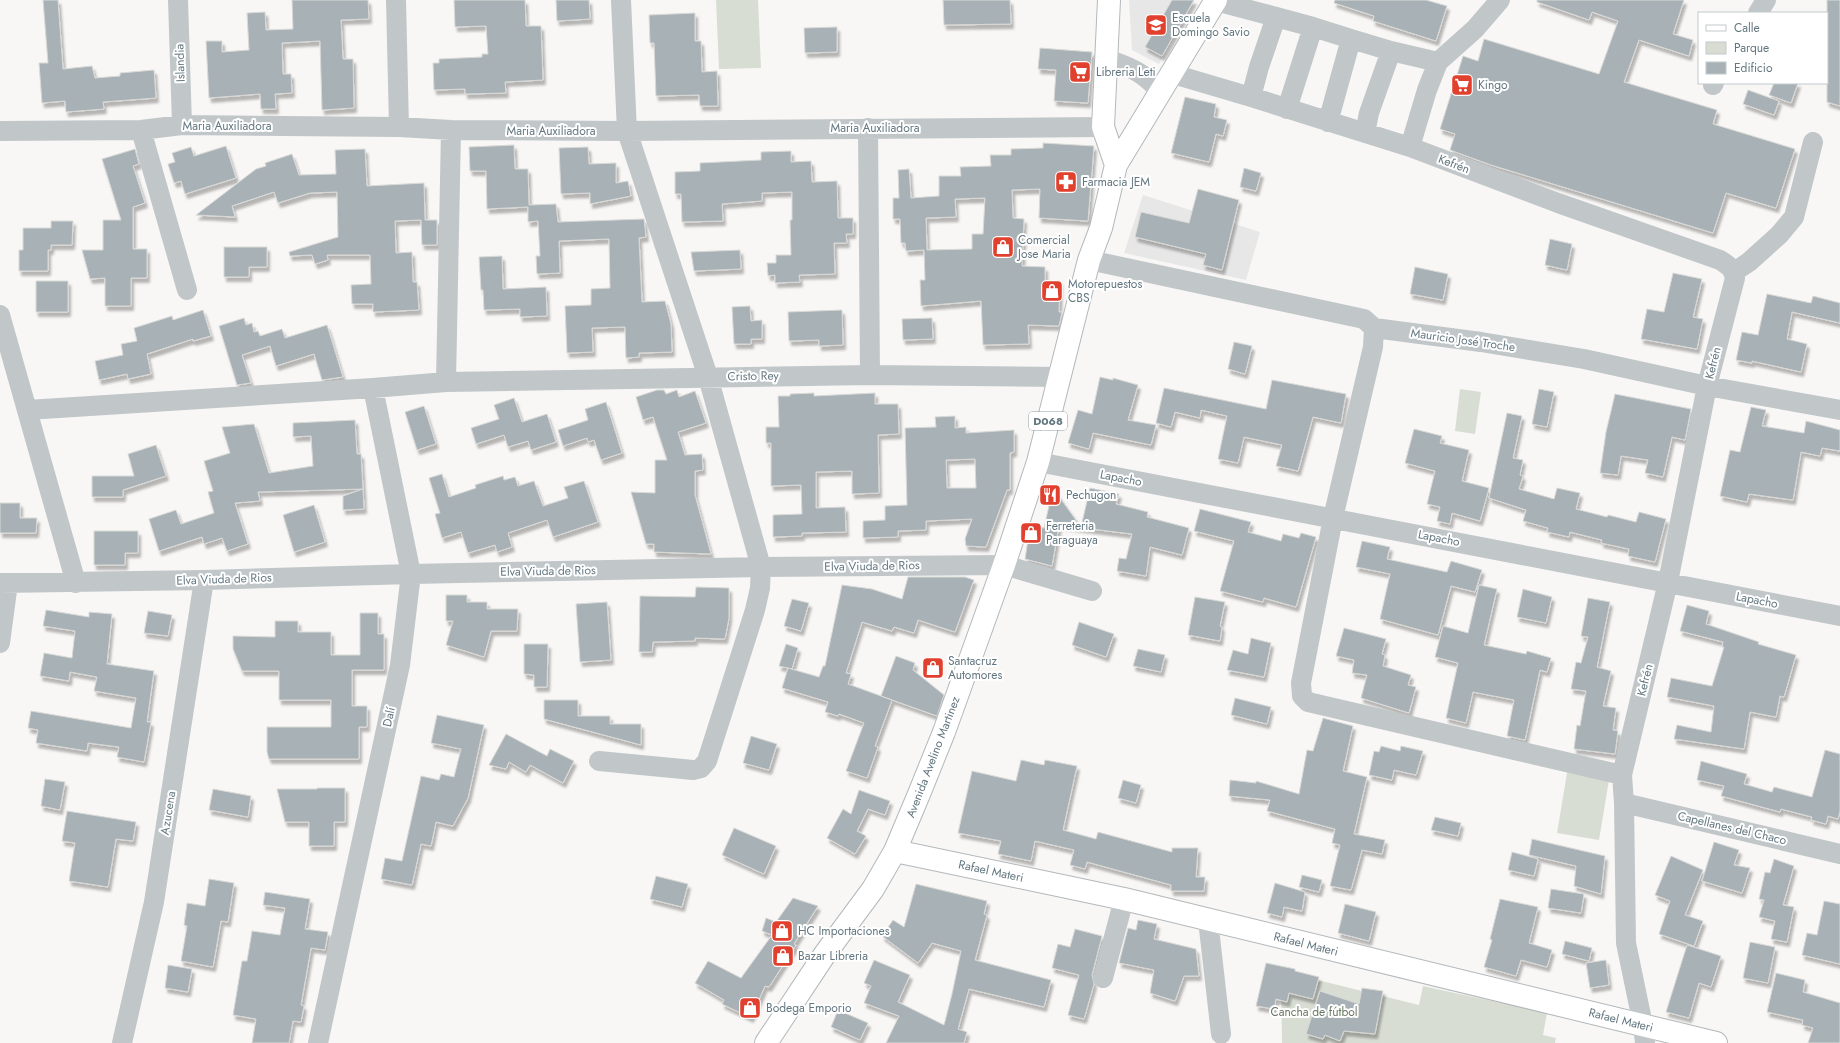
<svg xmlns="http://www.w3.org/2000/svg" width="1840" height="1043" viewBox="0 0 1840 1043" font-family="Jost,sans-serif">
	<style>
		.built { fill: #e6e7e6 }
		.green { fill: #d8ddd4 }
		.building { fill: #a8b2b6; stroke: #d9d9d7; fill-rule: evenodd; filter: url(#shadow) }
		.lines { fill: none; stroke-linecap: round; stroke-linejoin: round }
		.major-casing { stroke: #b2b8bb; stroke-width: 24 }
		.minor { stroke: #c1c6c9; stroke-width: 20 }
		.major { stroke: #fff; stroke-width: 22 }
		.labels { text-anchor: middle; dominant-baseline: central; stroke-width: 4; stroke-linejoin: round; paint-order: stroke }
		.shield { fill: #fff; stroke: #92a0a6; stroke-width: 1 }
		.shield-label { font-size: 11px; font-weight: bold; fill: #637780 }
		.poi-label { font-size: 12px; fill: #637780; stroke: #fff; text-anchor: start }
		.street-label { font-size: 12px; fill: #637780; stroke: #fff }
		.park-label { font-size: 12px; fill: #697862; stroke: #fff }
	</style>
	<defs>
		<filter id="shadow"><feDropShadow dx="2.5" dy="4.5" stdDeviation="1" flood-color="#0004"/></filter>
	</defs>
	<rect width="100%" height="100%" fill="#f8f7f5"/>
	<!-- built -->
	<path class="built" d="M1129,0h65l-35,64 -27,-14z
		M1143,195l117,37 -14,48 -122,-27z"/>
	<!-- green -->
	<path class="green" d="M716,0h42l3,68 -42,1z
		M1460,389l21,3 -6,42 -20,-3z
		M1568,767l42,7 -11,66 -42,-7z
		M1281,971l138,34 4,-19 124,27 -4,22 13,3 -1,5h-273z"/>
	<!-- building -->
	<path class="building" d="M43,0h15l5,69 29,-3 3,12 25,-2v-3l34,-3 2,28 -53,4 1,7 -38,3 -1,-11 -23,2 -3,-40h9z
		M292,0h76l1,19 -28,1 2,39h10l1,49 -32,2 -2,-69 -38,2 1,31h8l1,19 -17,1 1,15h-15l-1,-15 -51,4 -3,-57h16v11l27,-2 -2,-37 18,-1 1,18 27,-1z
		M454,0h71l1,26h15l2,54 -38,2 1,11 -41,1v-5l-31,1 -1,-27h6v-4l43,-2v-3h6l-2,-28 -31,1z
		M556,0h33l1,19 -33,2z
		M943,0h67l1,24 -67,1z
		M1172,0h22l-32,56 -17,-9z
		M1335,0h91l21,6 -11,35 -63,-20 1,-5 -40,-13z
		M1537,0h147l-11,34 20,6 -4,16 -50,-16 -15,42 93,28 -4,14 82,25 -19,59 -50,-15 -13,40 -222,-68 -41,-15 5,-16 -15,-5 23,-73 15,5 6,-22 115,35 19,-53 -26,-9 -3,8 -52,-18z
		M1827,0h13v106l-13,-4z
		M695,13v28h6l1,31 15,-1 1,35h-18l-1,-11 -43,1 -2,-53h-4l-1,-28z
		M837,27v25l-32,1 -1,-25z
		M1040,48l52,4 -4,51 -34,-2 2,-31 -18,-1z
		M1774,83h24l-7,20 -22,-8z
		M1748,90l31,11 -5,14 -31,-11z
		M1185,97l31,7 -2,13 13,3 -4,16 -7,-2 -7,28 -38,-9z
		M1043,143l51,3 -6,75 -49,-3 1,-29 -28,1 1,28 11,1 -2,47 23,1v14h15l-1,31h3l-3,14 -31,-1 1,19 -46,1 -2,-44 -60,5 -1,-26h5l-1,-30 -18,1 -1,-8h-4l-1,-24h-7v-21h6l-1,-28 11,-1 2,29 28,-2v-20h22l-1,-9 31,-1 -1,-11h21v-6l32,-1zM985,198l-2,36h-11v15l-45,1 -1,-32 30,-1 -1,-18z
		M514,145l1,24h13l1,36 27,-1 2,18 86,-3 2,18 -7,1 3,64 23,-1 6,23 1,28 -33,1v4l-13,1 -1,-31 -33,1 1,24 -26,1 -2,-47 26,-1v-16l19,-1 -1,-49 -50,2 1,32 -23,1 -1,-18h4l-2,-35 -10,1v-15l-41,2 -1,-38h-16l-1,-24z
		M226,146l10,32 -51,16 -4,-13 -7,2 -6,-19 7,-2 -3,-9 19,-6 3,9z
		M588,147l1,17 27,-1v20l12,-2 3,15 -41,8v-11l-29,1 -2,-46z
		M135,149l4,15 -6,2 12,37 -12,4v42h14v29h-16v28h-26v-28l-15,1 -8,-29h21v-30h18l-19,-61z
		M365,149l2,37 57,-3 1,37h12v25h-15l-1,-25 -26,1 1,32 16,-1 1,30h4l2,28 -46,2v-8h-21l-1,-19 20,-1 -1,-29h-43l1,5 -13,4 -3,-9 -22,1 -1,-4 49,-15 -1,-45 -27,1 -32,10 -4,-11 -42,14 3,11 -39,-2 60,-46 10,-3 -1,-3 27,-9 7,21 37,-1 -1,-24z
		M791,151v11l20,-1 1,21 25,-1 1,37h15v16h-7l1,9h-13l1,31 -36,1 1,7 -25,1v-8l-7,1 -1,-13h9v-8h15l-1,-35h2v-28l-30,1v8l-40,3 1,17 -41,1 -1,-28h-6v-22l25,-1v-8l61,-3v-8z
		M1244,168l17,5 -5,18 -16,-4z
		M1198,189l41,11 -17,70 -19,-5 3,-11 -71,-17 6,-25 48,11z
		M51,221h22l-1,24h-21v5h-3v21h-29v-21h4v-22h28z
		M1550,239l22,5 -5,26 -22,-5z
		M224,247h43v20h-18v10h-25z
		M740,250l1,19 -47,2 -3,-19z
		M502,256l1,33 43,-2 1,29 -27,1v-8l-36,1 -1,-20h-2l-2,-33z
		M1415,267l33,7 -5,26 -33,-6z
		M1673,273l29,6 -9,38 10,2 -6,30 -56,-10 6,-30 17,3z
		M36,281h32v31h-32z
		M1767,294l44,9 2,-7 27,7v20l-48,-11 -5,27 20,5 -6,28 -49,-11v2l-16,-3 6,-28 16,3z
		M750,306l1,15 11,-1v19h-11v5h-17l-2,-37z
		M203,310l8,26 -18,5v-2l-46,15 4,20 -23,5 -1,-5 -28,6 -4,-19 28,-6 -2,-11 16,-3 -3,-13 38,-12 1,4z
		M842,310l1,35 -24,1v-6l-30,1 -1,-29z
		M244,318l2,7 6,-2 2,9 4,-1 2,5 22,-7 3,9 42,-13 16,52 -21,3 -8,-26 -38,12 -6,-20 -28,9 9,28 -14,2 -18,-59z
		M932,318l1,21 -30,1 -1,-21z
		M1234,342l18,4 -7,28 -17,-5z
		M1100,377l13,3v-2l25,7 -10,35 28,5 -5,20 -58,-12 -4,16 -21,-6 10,-33 14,4z
		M1272,380l74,14 -5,29 -28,-6 -15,54 -22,-5 6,-21 -38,-8 -6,26 -20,-4 9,-43 -26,-6 -1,8 -25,-6 -4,15 -15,-4 8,-35 102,21z
		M1539,389l15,3 -7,35 -15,-3z
		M657,390h7l2,4 11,-4 2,7 16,-6 11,32 -28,9 7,23 17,-1 1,16 -8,1v24l16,59 -57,-2v-8h-8l-15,-52 24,1v-33h12l-14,-43 -10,3 -7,-23z
		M814,393v3l61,-3v11h23l1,30 -21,1 1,58 -27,1v-23l-36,1v36l29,-1 1,25 -44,1v3l-29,1v-22l29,-1 -1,-29 -30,1v-43h-5v-16h13l-1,-31h12v-2z
		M1615,394l76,15 -6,31 -13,-3 -9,40 -18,-4 3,-13 -27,-4 -3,19 -18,-2 6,-41z
		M514,398l8,24 25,-8 9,28 -25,8 -3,-9 -20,6 -4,-12 -28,9 -5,-16 28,-9 -5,-14z
		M606,402l16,51 -21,7 -7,-20 -6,2 -1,-4 -24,8 -5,-16 30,-10 -3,-11z
		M424,406l12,38 -19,6 -12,-38z
		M1751,407l15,3 -4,16 42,7 2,-12 34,9v21l-18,-3 -2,8 -19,-4 -8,48 -44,-6 -2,8 -27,-6 10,-46 10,2z
		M1507,413l15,3 -9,42 10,2 -3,15 3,1 -4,13 35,10 3,-11 23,5 -4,16 31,8 1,-2 28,7 3,-10 27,7 -11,43 -27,-6 1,-7 -28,-6 1,-3 -32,-8 -1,5 -22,-5 1,-4 -25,-7 3,-11 -37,-12z
		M955,416v12l11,-1v6l48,-3v22l-4,1v37h-3l-21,57 -20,-1 -1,-7 7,-20 -46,2v9l-28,1v6l-35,1v-17l22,-1v-14l22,-1 -2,-77 31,-1 -1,-10zM975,459l1,29h-29l-1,-28z
		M355,420l2,34h4l2,35 -105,3 2,9 -25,2 13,41 -21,7 -5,-13 -18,6 -2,-7 -43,14 -10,-32 27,-9 5,14 33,-11 -6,-21 5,-1 -9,-30 26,-8 -8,-26 32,-3 15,49 44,-7 -2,-30 -18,1v-14z
		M1414,429l28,7 -2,7 29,7 -7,31 27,7 -9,33 -28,-8 -2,11 -13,-3 3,-14 -13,-3 8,-33 -30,-8z
		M156,445l10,31 -43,14v7h-31v-21h42l-6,-22z
		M442,474l7,23 27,-9 -1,-3 28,-9 1,4 11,-3 3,9 16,-5 9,25 25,-8 -4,-11 20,-6 14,41 -45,15 -6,-17 -39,13 4,14 -15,5 -2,-7 -27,8 -7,-21 -19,6 -7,-24 5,-1 -11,-35z
		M1053,488l28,39 9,-39 29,6 -3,10 32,8 -1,5 42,11 -7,27 -32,-8 -4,29 -29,-5 2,-13 7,1 6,-25 -73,-9 -7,41 -27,-7 5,-33 14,2z
		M363,489l1,20 -21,1v-14z
		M0,503h20v15h17l-1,15h-36z
		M314,505l11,37 -31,10 -11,-37z
		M1200,509l51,13 -3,10 33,9 2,-7 16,4 2,-5 15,4 -20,70 -32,-9 -1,4 -43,-11 14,-50 -40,-10z
		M94,531h44v22h-13v12h-31z
		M1362,541l28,6 -3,12 60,13 4,-11 31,9 -7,22 -24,-6 -13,49 -58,-16 10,-45 -34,-7z
		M908,577h57l9,3 -19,52 -37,-12 -4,13 -20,-6 -2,4 -30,-9 -16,51 5,1 -3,10 44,16 -17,46 3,1 -11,31 -21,-7 18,-48 -25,-9 -1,2 -13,-4 3,-10 -46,-14 6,-20 31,9 4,-11h2l17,-81 30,4 30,10z
		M1479,585l18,4 -13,56 42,9 1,-3 24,7 -4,14 -7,-2 -15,70 -18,-4 7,-36 -41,-8 -7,31 -20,-5 12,-55 -23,-6 8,-31 25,7z
		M696,587l33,1v30l-4,21 -30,-1v3l-42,1 -1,10h-13l1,-56 55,1z
		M1523,589l29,8 -6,26 -29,-6z
		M446,595h21v7h20v7h31l-1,22h-26l-7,26 -38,-12 7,-24h-7z
		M1195,597l30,5 -5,24 2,1 -2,14 -32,-6z
		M1588,598l22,4 -13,65 14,4 -8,35 13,2 -3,22 5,1 -3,23 -41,-5 3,-24 3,1 6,-35 -15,-2 5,-27 5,1 7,-26 -7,-1z
		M792,599l17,4 -8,28 -17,-5z
		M607,602l4,58 -31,2 -4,-58z
		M1687,605l22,6 -3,13 53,18 -1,2 38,11 -12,42 -4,-1 -4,21 -26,-5 -6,37 -70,-10 3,-14 34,7 3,-26 -47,-9 4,-19 41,8 12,-39h-2l1,-5 -43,-11z
		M46,610l43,7v-5l23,2 -5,50 47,7 -7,51h4l-7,40 -27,-5 2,-10 -31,-4 -1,8 -51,-8 2,-13 -10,-2 3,-17 100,17 5,-30 -42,-7 3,-14 -27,-5 -1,9 -29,-5 4,-23 28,5 3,-27 -32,-5z
		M148,611l24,4 -4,21 -24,-3z
		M360,613h18v21h6v36h-32v36h15v21h-8v32h-90l-2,-7v-25h64v-27h-52v-29h-37l-9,-22v-13l42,1v-16h23v11h33v23h29z
		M1079,622l35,12 -8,23 -34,-12z
		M1344,628l42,11 -4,15 3,1 -2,11 28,9 -3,10 8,2 -7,26 -48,-15 6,-23 -15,-2 2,-13 -18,-4z
		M1251,638l20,5 -7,34 -37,-7 6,-20 15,4z
		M524,644h24l-1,43h-13v-12l-10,-1z
		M786,644l12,4 -6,21 -13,-3z
		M1138,649l27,6 -4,17 -28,-6z
		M896,656l19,7 -2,7 31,25 -7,21 -56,-20z
		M1235,698l36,9 -4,17 -36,-9z
		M544,700h34v16h32v8h31v21l-97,-26z
		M437,715l47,10 -16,73 -15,28 -17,-4 -5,24 -10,-2 -9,41 -31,-6 4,-21 17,3 19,-85 18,4 2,-6 13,3 7,-28 -30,-6z
		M1323,718l30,8 -10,45 24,6 -13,57 31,6 -3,14 -20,-4 -11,40 -21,-4 10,-41 -8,-2 3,-14 -68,-18 3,-11 -41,-4 1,-16 26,3v-2l43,13 8,-44 6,1z
		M506,734l41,22 3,-7 24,12 -11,22 -33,-18 -4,7 -17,-10 -3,7 -17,-4z
		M751,736l26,8 -8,26 -26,-7z
		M1381,746l19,5 1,-5 22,5 -7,24 -22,-5 -2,10 -23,-5 5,-24 5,1z
		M1825,750l15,4v57l-2,8 -10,-3 -2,8 -15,-4 1,-3 -31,-8 -1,3 -59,-16 3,-10 -27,-6 4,-19 46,13 -3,10 28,8 2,-5 38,10z
		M1021,760l23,5 1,-5 32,6 -14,64 33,9 2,-7 74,20v-4h26l-2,29h9l-1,14h-33v-6l-84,-23 -2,7 -15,-4 4,-15 -39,-9 -4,20 -33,-7 3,-13 -43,-8 14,-62 44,10z
		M45,779l20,3 -5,28 -19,-4z
		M1123,780l18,5 -5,18 -18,-5z
		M317,788h28v34h-11v24h-25v-24h-24l-8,-33h40z
		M213,789l38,7 -3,21 -39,-7z
		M859,790l31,11 -5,14 -17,-6 -11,22 9,5 -11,18 -28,-16 16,-29 8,5z
		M67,811l69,11 -3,19 -17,-2 -8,48 -39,-6 6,-38 -13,-2z
		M1435,817l26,6 -3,13 -27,-6z
		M734,828l42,18 -12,28 -42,-19z
		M1532,839l73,17 -4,38 -27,-8 2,-20 -47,-11z
		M1714,842l25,8 -5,15 16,3 -8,25 -40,-12z
		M1512,852l26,7 -4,17 -26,-6z
		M1671,856l32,14 -18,45 18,6 -9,25 -35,-12 11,-33 -15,-6z
		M1774,859l20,7 -11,39 11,2 -7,35 -16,-3 4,-18 -16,-4 5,-17 -5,-1 6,-27 5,1z
		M1302,875l20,5 -3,12 -20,-5z
		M656,876l32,8 -6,23 -32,-8z
		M209,879l25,4 -6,39 -7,-1 -8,46 -32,-6 6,-35 -3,-1 3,-22 18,3z
		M1275,883l30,9 -3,19 -18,-4 -2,10 -15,-4z
		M916,884l71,17 -3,13 3,1 -12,45 76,20 -7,27 -75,-18 -11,40 9,3 -3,11h-78l13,-27 -35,-13 7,-17 -7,-3 10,-23 36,15 -12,27 46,23 8,-31 9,-43 -29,-8 -14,20 -36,-27 11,-16 11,7z
		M1551,889l33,5 -3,19 -33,-5z
		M265,892l45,7 -5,30 23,3 -3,18 -14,-2 -10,57 3,1 -3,16 -8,-1 -4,22h-37l4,-24 -23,-4 9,-54h5l5,-30 28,4 5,-27 -22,-3z
		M793,898l25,8 -24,38 2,1 -27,42 -4,-1 -14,32 -29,-14 2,-4 -29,-17 13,-22 33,17 31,-43 -10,-4 4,-13 10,4z
		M1500,899l38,8 -9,36 23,7 -5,17 -26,-7 -5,16 -32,-9 8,-27 -2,-1z
		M1824,901l16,3v60l-38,-9 5,-22 10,2z
		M1345,904l31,8 -7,29 -31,-8z
		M1138,920l19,4 -3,15 42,10 3,27h-15l-9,25 -25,-8 4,-23 -35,-7 9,-35 8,2z
		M1075,929l27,7 -10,39 2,9 -10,35 -16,-4 11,-40 -27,-7 6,-24 12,3z
		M1565,941l27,7 -3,13 -27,-7z
		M1750,942l25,5 -7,36 -25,-5z
		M1687,945l34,11 -10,31 -12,-4 -10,35 -23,-6z
		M1606,960l3,25 -19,3 -4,-25z
		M1266,963l29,6v2l24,6 -6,22 -24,-6 -2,9 -11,-3 -2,10 -18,-3z
		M168,965l24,4 -4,23 -23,-4z
		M1776,973l29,7 -2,12 37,11v40h-32l5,-15 -11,-3 1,-5 -36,-8z
		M1362,988l21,3 -8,43 -31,-3 -4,10 -15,-6 -2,4 -17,-5 14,-43 39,13z
		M838,1010l30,13 -8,17 -29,-13z"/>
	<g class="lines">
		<!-- major casing -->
		<g class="major-casing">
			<path id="major" d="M1109,0l-6,127 13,38
				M895,851l229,48 592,144
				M766,1043l59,-89 48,-65 22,-38 24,-57 25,-62 60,-167 34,-103 51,-202 12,-32 15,-63 100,-165"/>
		</g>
		<!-- minor -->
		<path class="minor" d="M178,0l4,125
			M396,0l3,127
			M1216,1l60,16
			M1758,13l8,-13
			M1438,62l37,-33 25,-29
			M1107,65l8,-3c21,7 31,14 46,30
			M1173,74l78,23 159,50 148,56 162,57c8,5 13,8 15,18l-28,108 -39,196 -46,193 2,28 2,140 17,82 2,18
			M1713,85l1,-2
			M1251,97l8,-30 17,-50 37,10
			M1287,109l26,-82 38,12
			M1328,122l23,-83 40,12
			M868,128l2,247
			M141,130l46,160
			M0,131l141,-1 41,-5 217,2 52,3 176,1 476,-4
			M1365,133l4,-20 22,-62 47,11 -11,28 -17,57
			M1089,260l275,59 10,9 107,14 103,17 123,27 133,24
			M1734,272l15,-10 30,-27 15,-18 19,-75
			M0,315l76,268
			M1374,328l-1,19 -40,171 -32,165 1,13 6,6 314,73
			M446,382l5,-252
			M27,410l346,-22 73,-6 424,-7 190,2
			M1038,462l802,154
			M0,583l204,-3 207,-6 350,-7 243,-2 88,26
			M0,643l8,-60
			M599,761l94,9 8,-2 6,-7 48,-151 5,-22 1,-21 -53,-190 -81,-246 -6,-131
			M1624,803l216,51
			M1208,920l13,114
			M1103,978l21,-79
			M122,1043l32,-141 50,-322
			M318,1043l82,-378 11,-91 -38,-186"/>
		<!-- major -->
		<use href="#major" class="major"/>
	</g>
	<!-- icons -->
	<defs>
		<g id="school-square" transform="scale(1.15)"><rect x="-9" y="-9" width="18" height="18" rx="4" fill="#e0402d" stroke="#fff"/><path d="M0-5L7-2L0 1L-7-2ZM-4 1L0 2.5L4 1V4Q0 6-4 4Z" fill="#fff"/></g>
		<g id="supermarket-square" transform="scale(1.15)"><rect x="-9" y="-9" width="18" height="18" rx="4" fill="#e0402d" stroke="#fff"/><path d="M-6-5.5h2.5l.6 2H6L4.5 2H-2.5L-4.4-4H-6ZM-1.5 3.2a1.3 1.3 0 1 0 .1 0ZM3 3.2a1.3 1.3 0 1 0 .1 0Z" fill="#fff"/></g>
		<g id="pharmacy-square" transform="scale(1.15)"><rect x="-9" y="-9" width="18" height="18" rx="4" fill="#e0402d" stroke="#fff"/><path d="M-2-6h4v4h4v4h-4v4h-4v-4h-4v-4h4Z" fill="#fff"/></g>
		<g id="shop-square" transform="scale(1.15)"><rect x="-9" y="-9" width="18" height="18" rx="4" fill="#e0402d" stroke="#fff"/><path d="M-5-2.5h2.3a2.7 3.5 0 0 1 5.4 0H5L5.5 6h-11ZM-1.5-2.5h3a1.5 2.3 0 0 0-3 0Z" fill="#fff"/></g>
		<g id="restaurant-square" transform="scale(1.15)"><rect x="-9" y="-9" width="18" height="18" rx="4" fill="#e0402d" stroke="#fff"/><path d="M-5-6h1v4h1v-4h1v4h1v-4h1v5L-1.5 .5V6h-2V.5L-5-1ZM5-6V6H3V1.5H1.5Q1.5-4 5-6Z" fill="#fff"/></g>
	</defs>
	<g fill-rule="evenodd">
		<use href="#school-square" x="1156" y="25"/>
		<use href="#supermarket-square" x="1080" y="72"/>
		<use href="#supermarket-square" x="1462" y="85"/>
		<use href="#pharmacy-square" x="1066" y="182"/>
		<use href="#shop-square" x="1003" y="247"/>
		<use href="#shop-square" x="1052" y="291"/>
		<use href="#restaurant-square" x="1050" y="495"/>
		<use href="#shop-square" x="1031" y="533"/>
		<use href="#shop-square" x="933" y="668"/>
		<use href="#shop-square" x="782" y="931"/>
		<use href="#shop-square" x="783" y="956"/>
		<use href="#shop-square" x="750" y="1008"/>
	</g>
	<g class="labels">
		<!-- shield labels -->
		<rect class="shield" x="1029" y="412" width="38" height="18" rx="3"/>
		<g class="shield-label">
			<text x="1048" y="421">D068</text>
		</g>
		<!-- poi labels -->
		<g class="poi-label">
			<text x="1172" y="18">Escuela<tspan x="1172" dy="14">Domingo Savio</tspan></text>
			<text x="1096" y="72">Libreria Leti</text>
			<text x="1478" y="85">Kingo</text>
			<text x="1082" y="182">Farmacia JEM</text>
			<text x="1018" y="240">Comercial<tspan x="1018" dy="14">Jose Maria</tspan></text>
			<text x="1068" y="284">Motorepuestos<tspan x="1068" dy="14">CBS</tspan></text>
			<text x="1066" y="495">Pechugon</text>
			<text x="1046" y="526">Ferreteria<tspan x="1046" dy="14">Paraguaya</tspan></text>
			<text x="948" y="661">Santacruz<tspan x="948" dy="14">Automores</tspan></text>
			<text x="798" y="931">HC Importaciones</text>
			<text x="798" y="956">Bazar Libreria</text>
			<text x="766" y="1008">Bodega Emporio</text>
		</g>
		<!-- street labels -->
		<g class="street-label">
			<text transform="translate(180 63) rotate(-92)">Islandia</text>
			<text x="227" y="126">Maria Auxiliadora</text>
			<text x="875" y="128">Maria Auxiliadora</text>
			<text x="551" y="131">Maria Auxiliadora</text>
			<text transform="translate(1454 164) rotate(21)">Kefrén</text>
			<text transform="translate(1463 340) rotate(8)">Mauricio José Troche</text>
			<text transform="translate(1713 363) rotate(-76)">Kefrén</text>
			<text transform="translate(753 376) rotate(-1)">Cristo Rey</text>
			<text transform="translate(1121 478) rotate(11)">Lapacho</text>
			<text transform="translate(1439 538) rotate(11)">Lapacho</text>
			<text transform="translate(872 566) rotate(-1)">Elva Viuda de Rios</text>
			<text transform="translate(548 571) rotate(-1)">Elva Viuda de Rios</text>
			<text transform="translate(224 579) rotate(-2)">Elva Viuda de Rios</text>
			<text transform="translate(1757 600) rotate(11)">Lapacho</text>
			<text transform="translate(1645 680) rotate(-76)">Kefrén</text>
			<text transform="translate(389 717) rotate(-78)">Dalí</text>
			<text transform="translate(933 757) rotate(-69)">Avenida Avelino Martinez</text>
			<text transform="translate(168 813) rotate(-81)">Azucena</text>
			<text transform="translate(1732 828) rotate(13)">Capellanes del Chaco</text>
			<text transform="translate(991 871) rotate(12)">Rafael Materi</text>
			<text transform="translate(1306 944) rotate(14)">Rafael Materi</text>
			<text transform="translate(1621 1020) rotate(14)">Rafael Materi</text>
		</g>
		<!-- park labels -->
		<g class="park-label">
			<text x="1314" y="1012">Cancha de fútbol</text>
		</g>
	</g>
	<!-- legend -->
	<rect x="1698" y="12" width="130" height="72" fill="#ffffff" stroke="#c1c9cc"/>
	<rect x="1706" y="25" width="20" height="6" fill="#ffffff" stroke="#c1c9cc"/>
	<text x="1734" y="32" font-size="12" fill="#637780">Calle</text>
	<rect x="1706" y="42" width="20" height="12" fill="#d8ddd4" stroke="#c1c9cc"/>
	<text x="1734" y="52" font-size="12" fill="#637780">Parque</text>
	<rect x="1706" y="62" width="20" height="12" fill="#a8b2b6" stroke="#c1c9cc"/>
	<text x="1734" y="72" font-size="12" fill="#637780">Edificio</text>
</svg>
